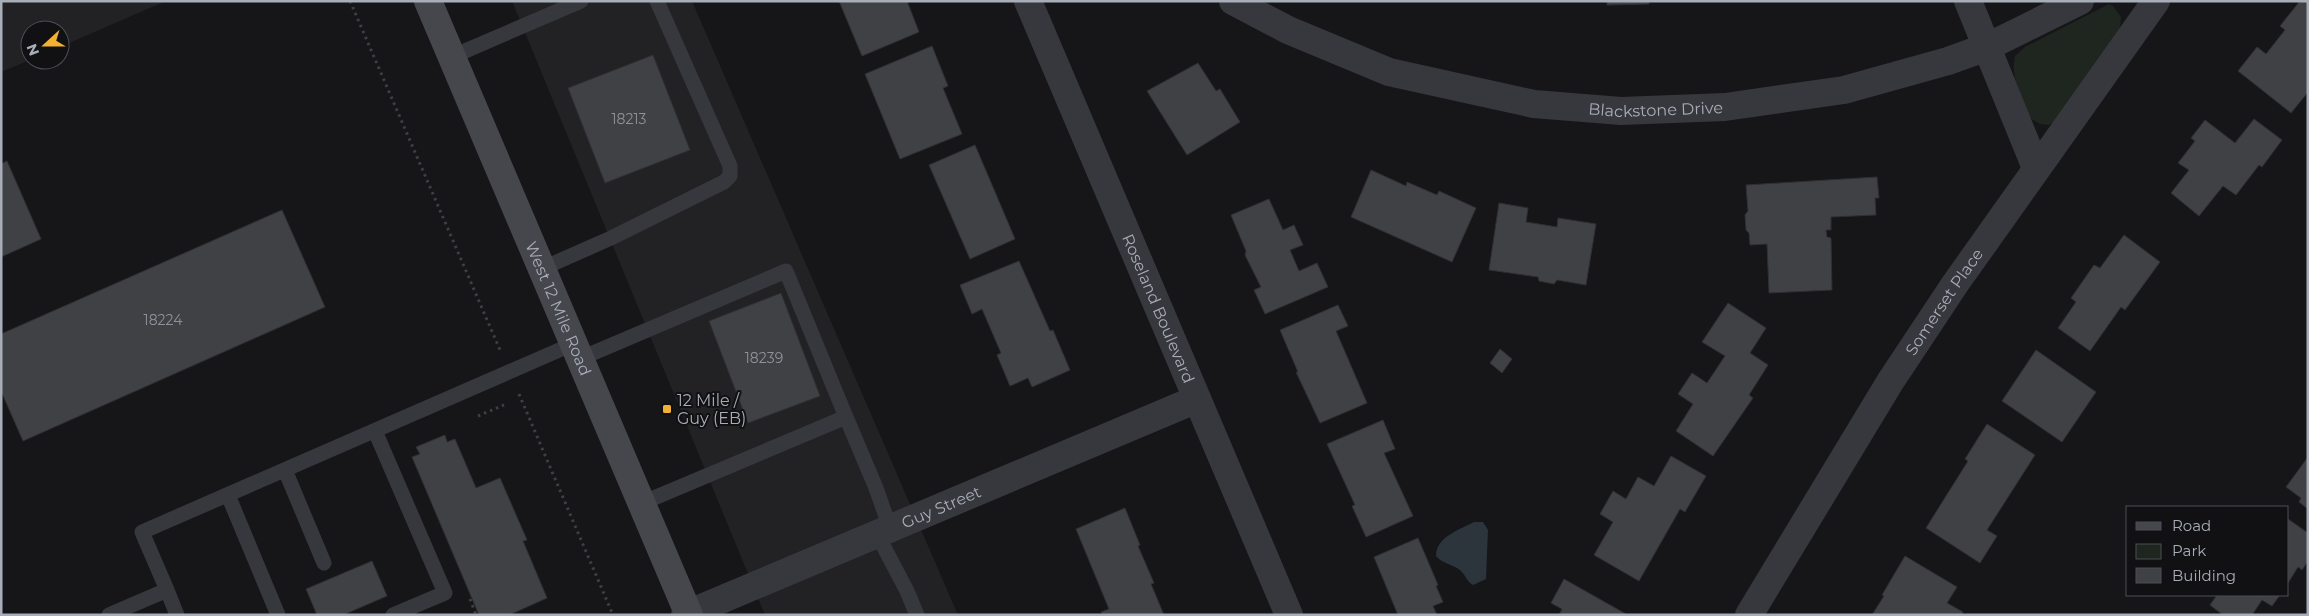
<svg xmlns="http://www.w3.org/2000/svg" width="2309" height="616" viewBox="0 0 2309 616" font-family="Montserrat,sans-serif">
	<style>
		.built { fill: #222225 }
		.green { fill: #1e261f }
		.water { fill: #2c353c }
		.building { fill: #404145; stroke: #303034 }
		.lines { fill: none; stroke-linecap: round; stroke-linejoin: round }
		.path { stroke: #3d3f44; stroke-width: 3; stroke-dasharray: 2.5 4; stroke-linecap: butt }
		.service { stroke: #37383d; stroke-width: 15 }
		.minor { stroke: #37383d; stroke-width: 28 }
		.secondary { stroke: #45474d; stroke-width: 28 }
		.poi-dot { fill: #f2b134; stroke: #111113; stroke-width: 2 }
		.labels { text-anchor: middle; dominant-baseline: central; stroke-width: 4; stroke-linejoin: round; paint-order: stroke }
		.number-label { font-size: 14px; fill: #8e929b }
		.street-label { font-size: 16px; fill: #a8adb8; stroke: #111113 }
		.poi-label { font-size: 16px; fill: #a8adb8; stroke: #111113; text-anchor: start }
	</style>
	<rect width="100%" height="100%" fill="#161618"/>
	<!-- built -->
	<path class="built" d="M1,1h165l-106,46v-17h-30v30l-29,12z
		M512,1h180l266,614h-193z"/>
	<!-- green -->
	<path class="green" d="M2109,4l4,2 8,11 -1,11 -65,93 -6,4 -9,-1 -10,-6c-8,-19 -20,-41 -15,-62l10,-9z"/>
	<!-- water -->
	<path class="water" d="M1474,522h9l5,8 -2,49 -13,6c-7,-4 -7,-10 -13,-15 -8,-6 -17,-6 -24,-14 0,-19 23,-26 38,-34z"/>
	<!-- building -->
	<path class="building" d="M839,1h68l12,31 -57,24z
		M1607,1h42v3l-42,1z
		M2300,1h8v91l-17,21 -53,-42 19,-24 9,7 19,-24 -5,-4z
		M932,46l16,40 -5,2 19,46 -62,25 -35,-85z
		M653,55l37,95 -85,33 -37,-95z
		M1198,63l18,28 4,-2 20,33 -53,33 -40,-64z
		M2254,119l28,21 -20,27 -3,-2 -23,30 -13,-9 -24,30 -28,-23 18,-23 -11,-7 17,-22 -4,-3 14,-18 30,23z
		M975,145l40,94 -45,20 -41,-94z
		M7,161l34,78 -40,18v-93z
		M1371,170l35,16 1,-4 30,13 2,-4 37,17 -24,54 -101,-45z
		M1877,177l2,21h-4l1,17 -45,2v13h-5l1,7 4,1 1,52 -63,3 -2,-49 -17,1 -1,-12 -3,-3 -1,-15 3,-4 -2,-26z
		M1269,199l14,31 11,-5 9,20 -13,5 9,21 18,-8 11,24 -63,27 -11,-24 7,-3 -16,-32 1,-4 -15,-36z
		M1499,203l29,5 -2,14 31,5 1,-9 38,6 -10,61 -29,-5 -3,4 -15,-3 -1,-4 -49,-7z
		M282,210l43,97 -302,134 -22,-50v-57z
		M2124,235l36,27 -35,48 -4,-3 -31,44 -32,-23 18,-26 -5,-4 23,-33 6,3z
		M1019,261l31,70 3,-1 17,40 -38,17 -4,-9 -18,8 -13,-31 4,-2 -19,-44 -10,5 -12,-29z
		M781,293l39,103 -72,27 -39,-102z
		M1728,303l38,25 -16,25 18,12 -19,30 4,3 -40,58 -37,-25 17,-27 -15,-10 14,-21 15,10 18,-27 -23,-14z
		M1338,305l10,21 -12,5 31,72 -47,20 -24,-51h2l-18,-42z
		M1500,349l12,10 -10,14 -12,-10z
		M2036,350l60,42 -34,50 -60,-41z
		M1383,420l12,29 -11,4 29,63 -47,21 -14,-31 3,-1 -28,-61z
		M1987,424l48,31 -48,75 10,6 -17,27 -54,-35 42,-67 -3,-2z
		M445,435l2,7 8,-3 21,49 24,-10 27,62 -4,1 24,57 -38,17h-30l-67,-158 8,-3 -4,-7z
		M1671,456l35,20 -21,36 -5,-3 -41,72 -45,-26 19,-33 -13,-8 13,-23 13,8 12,-22 16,9z
		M2308,457v52l-9,-7 2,-4 -15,-11z
		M1125,508l15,37 -2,1 16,37 -3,1 13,31h-62l-1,-3 8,-3 -33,-80z
		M2288,519l20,14v28l-6,9 -4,-3 -10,16z
		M1418,538l20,47 -2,1 7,16 -10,4 4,9h-39l-24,-58z
		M1905,556l52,31 -10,16 16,9 -1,3h-90l12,-19 -2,-1z
		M372,561l15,35 -44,19h-26l-11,-26z
		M1564,579l62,35v1h-67l3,-6 -11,-6z
		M2217,595h63l-8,11 -10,-6 -10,15h-29l-13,-10z"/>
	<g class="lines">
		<!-- path -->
		<path class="path" d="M350,1l150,349
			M519,394l94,221
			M478,416l26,-11
			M470,599l6,16"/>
		<!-- service -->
		<path class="service" d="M451,57l130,-56
			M541,269l70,-31 113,-56 6,-6v-10l-73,-165
			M579,359l207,-88 60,146 -204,86
			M846,417l30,71 14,40
			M375,431l70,162 -52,22
			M285,470l39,93
			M228,495l50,120
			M877,534l30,57 10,24
			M167,590l10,25
			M109,615l58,-25 -25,-58 431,-188"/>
		<!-- minor -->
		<g class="minor">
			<path id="s1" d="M1028,1l261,614"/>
			<path id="s2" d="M1233,1l55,29 101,42 145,32 87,7 104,-4 119,-17 104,-29 39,-14 93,-46"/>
			<path d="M1968,1l68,167"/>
			<path id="s3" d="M685,615l512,-216"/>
			<path id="s4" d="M1749,615l141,-233 65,-98 201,-283"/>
		</g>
		<!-- secondary -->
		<path class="secondary" id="s5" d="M428,1l261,614"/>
	</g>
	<!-- markers -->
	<rect class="poi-dot" x="662" y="404" width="10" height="10" rx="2.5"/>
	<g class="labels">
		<!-- number labels -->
		<g class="number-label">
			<text x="629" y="119">18213</text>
			<text x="163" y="320">18224</text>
			<text x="764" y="358">18239</text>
		</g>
		<!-- street labels -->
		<g class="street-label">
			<text stroke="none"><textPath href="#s2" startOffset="442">Blackstone Drive</textPath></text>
			<text stroke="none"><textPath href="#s4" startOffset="369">Somerset Place</textPath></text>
			<text stroke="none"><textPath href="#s5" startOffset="334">West 12 Mile Road</textPath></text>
			<text stroke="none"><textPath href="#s1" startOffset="334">Roseland Boulevard</textPath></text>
			<text stroke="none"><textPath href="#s3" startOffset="278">Guy Street</textPath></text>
		</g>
		<!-- poi labels -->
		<g class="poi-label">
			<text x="677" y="400">12 Mile /<tspan x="677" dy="18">Guy (EB)</tspan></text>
		</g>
	</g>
	<!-- border -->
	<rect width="2309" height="616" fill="none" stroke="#a8adb8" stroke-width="5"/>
	<!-- legend -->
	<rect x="2126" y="506" width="162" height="90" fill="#111113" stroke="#4d4f55"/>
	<rect x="2136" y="522" width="25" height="8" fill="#45474d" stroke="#4d4f55"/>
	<text x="2172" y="531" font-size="15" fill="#a8adb8">Road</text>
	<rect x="2136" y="544" width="25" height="15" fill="#1e261f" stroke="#4d4f55"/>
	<text x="2172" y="556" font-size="15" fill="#a8adb8">Park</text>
	<rect x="2136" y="568" width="25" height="15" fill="#404145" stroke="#4d4f55"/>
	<text x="2172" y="581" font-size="15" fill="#a8adb8">Building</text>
	<!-- north arrow -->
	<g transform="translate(45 45) rotate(249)"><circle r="24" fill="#111113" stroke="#4d4f55"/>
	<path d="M0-4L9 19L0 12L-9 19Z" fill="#f2b134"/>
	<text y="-8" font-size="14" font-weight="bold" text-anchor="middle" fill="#a8adb8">N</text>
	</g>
</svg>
